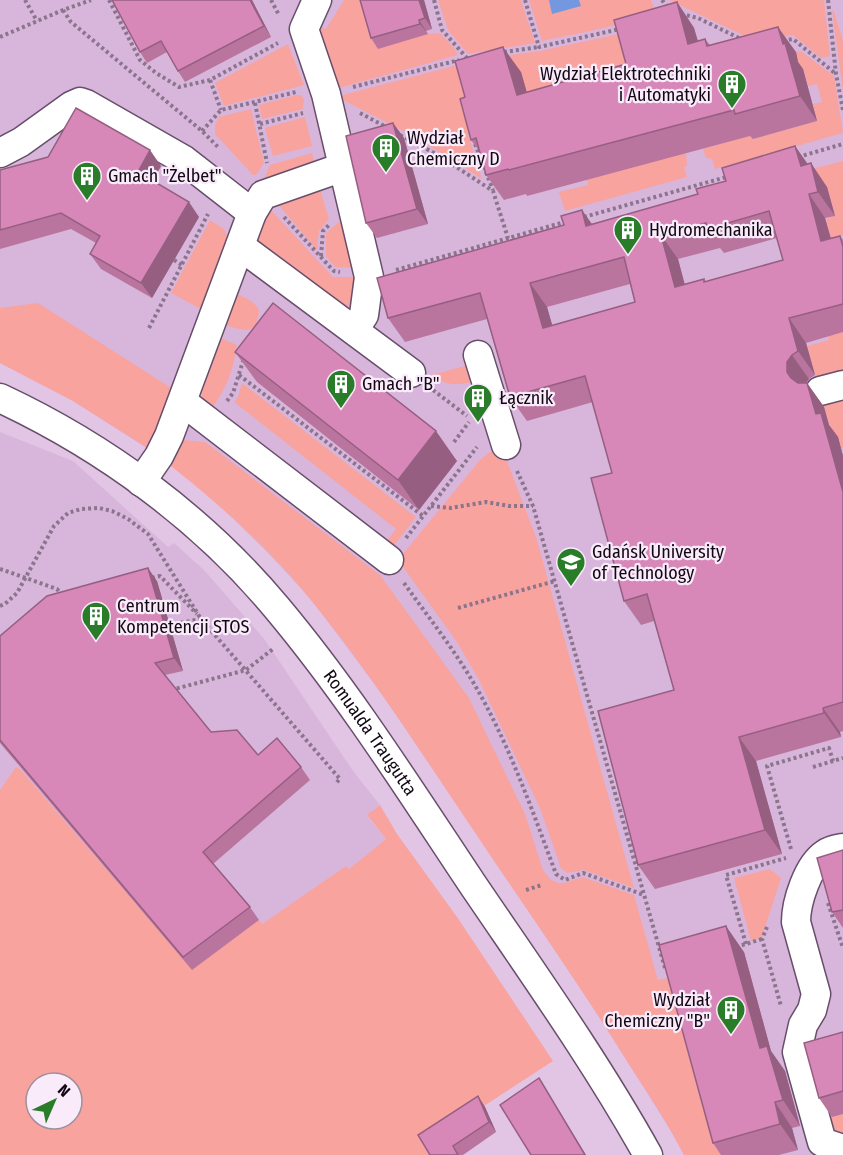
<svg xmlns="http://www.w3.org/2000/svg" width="843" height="1155" viewBox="0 0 843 1155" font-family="'Fira Sans Condensed',sans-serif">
	<rect width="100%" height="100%" fill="#e2c4e5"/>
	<!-- built -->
	<g fill="#d8b6dc">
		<polygon points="0,0 843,0 843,1155 684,1155 672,1133 601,1019 384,697 310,598 264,549 210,496 159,456 73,401 0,363"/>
		<polygon points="0,432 73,461 168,547 174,543 205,571 265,640 353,771 380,805 367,816 386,839 349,870 346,866 36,1083 0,1128"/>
	</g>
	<!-- green -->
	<g fill="#f8a39e" fill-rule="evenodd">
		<polygon points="344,0 380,0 428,34 440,33 454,48 458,55 335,89 318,32 321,27 326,29"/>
		<polygon points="438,0 521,0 535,43 468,54 448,30"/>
		<path d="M529,0H651L654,8C645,23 563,36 542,41Z"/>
		<polygon points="669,0 824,0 830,56 821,58 793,35 761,41 751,39"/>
		<polygon points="832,11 834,11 843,41 843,91"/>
		<polygon points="628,32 651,116 535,121 468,61 540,51"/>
		<polygon points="288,44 304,85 224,106 215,83"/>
		<polygon points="795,51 802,52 834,76 843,133 715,169 712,159 706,158 703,149 752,135 753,139 817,121 813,104 822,102 817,84 808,86 803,69 800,69"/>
		<polygon points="461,64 464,76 468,134 482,179 415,137 341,99 339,96"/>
		<polygon points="296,95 301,95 304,99 303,109 262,119 259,105"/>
		<polygon points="251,109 264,163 256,175 253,175 215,134 215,125 219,117"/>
		<polygon points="305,117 312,146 273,156 265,128"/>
		<polygon points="312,153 316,169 261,185 270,165"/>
		<polygon points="686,153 687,166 684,167 687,177 565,211 559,192 588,185 587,179"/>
		<polygon points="843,161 843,235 831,239 826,219 835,215 827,187 812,169"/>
		<polygon points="319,186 329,219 319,231 317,250 275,201"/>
		<polygon points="268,207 333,277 358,277 352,306 342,307 254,241"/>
		<polygon points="210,220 224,229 228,238 206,308 199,308 171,293"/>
		<polygon points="339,222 350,223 357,268 335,267 326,256 326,233"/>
		<path d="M237,294C246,298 254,301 259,310C257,336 244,331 225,325Z"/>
		<polygon points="38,303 176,391 152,451 73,401 0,363 0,308"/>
		<polygon points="843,332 843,375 817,382 807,346 829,340 828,336"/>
		<path d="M221,338L237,345C233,372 226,389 210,411L202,399V392Z"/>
		<path d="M475,363L480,380C461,385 449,388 432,375Z"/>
		<polygon points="242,383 416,517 389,552 382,547 396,529 234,402 238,397"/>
		<polygon points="843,393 843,448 841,448 833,438 822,399"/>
		<path d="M183,440L205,442L212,447L380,575L469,698L525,814L543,870L550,879L558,883H564L583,877L634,895L658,980L678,976L727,1155H684C668,1124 649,1095 630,1066C586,995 539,927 492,858C433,771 377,681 310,599C269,548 218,503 166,462L178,442Z"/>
		<polygon points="496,447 502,448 536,537 634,888 583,870 567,873 561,868 540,808 478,678 457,642 398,560 480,460"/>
		<path d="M16,767L20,769L192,969L259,920L262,924L346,866L349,869L386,839L367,815L380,805L397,834L457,917L553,1061L424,1145L431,1155H0V790ZM36,1083H72V1119H36Z"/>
		<polygon points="770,869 781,878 762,937 751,941 734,878"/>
		<polygon points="843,1114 843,1140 838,1140 824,1119"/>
	</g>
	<!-- water -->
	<polygon fill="#7498df" points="549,0 579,0 581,6 552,14"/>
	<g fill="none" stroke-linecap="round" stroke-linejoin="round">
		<!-- minor casing -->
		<g stroke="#674e6a" stroke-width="31">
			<g id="minor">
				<polyline points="317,0 304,29 326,94 369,277 364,315 354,330"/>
				<polyline points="0,153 21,142 71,106 80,102 86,104 184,160 252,213"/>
				<polyline points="240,246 411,373"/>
				<polyline points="478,355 506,445"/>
				<polyline points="820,391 843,385"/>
				<path id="s1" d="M0,398C105,447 203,519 277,608C349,694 409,789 471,882C532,972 595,1060 648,1155"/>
				<polyline points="183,402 389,560"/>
				<polyline points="141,482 159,456 169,436 252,213 263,195 343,167"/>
				<path d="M843,848C837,849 830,850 825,854C808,865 796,902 796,922L816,994L812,1010L803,1025L797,1052L822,1142L843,1149"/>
			</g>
		</g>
		<!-- path -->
		<g stroke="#8b758d" stroke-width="4" stroke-dasharray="3 3" stroke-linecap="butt">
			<polyline points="25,0 37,21"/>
			<polyline points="109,0 140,60 156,73 179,87 210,80 278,43"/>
			<polyline points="271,0 279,15"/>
			<polyline points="434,0 442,30 467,58"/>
			<polyline points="525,0 539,47 620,29"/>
			<polyline points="662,0 669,9"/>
			<polyline points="828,0 836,74 843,110"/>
			<polyline points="63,10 71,22 202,131 219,148"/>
			<polyline points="681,14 698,18 741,39"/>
			<polyline points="0,37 63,10 91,0"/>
			<polyline points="783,41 793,39 836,74"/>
			<polyline points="504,52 539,47"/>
			<polyline points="210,80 221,110"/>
			<polyline points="353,87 459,60"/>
			<polyline points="255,103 267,163"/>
			<polyline points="360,113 388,128"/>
			<polyline points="260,124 303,113"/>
			<polyline points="202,131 221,110 296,92"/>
			<polyline points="400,135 438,155 493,191 508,238"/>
			<polyline points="475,144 493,190"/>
			<polyline points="798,157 843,144"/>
			<polyline points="284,217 331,268 334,271 340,272"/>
			<polyline points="584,217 730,176"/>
			<polyline points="321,256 323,231 329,225"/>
			<polyline points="174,260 182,265"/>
			<polyline points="396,270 568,221"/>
			<polyline points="149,328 208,214"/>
			<polyline points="239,375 423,516"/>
			<polyline points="433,390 467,416"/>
			<polyline points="227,401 233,393 244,358"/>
			<polyline points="454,442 469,422"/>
			<polyline points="517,471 533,506 665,968"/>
			<polyline points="431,506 451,508 486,502 509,506 533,506"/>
			<polyline points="406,538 477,447"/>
			<polyline points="0,569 57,589 62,595"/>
			<polyline points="152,578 160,576 197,614"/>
			<path d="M404,583C426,614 450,644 470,677C507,738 531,807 556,874L565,880L583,873L644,895"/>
			<polyline points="0,606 5,604 17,593 54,526 68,513 81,509 99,508 112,511 128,519 148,534 201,619"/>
			<polyline points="458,608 555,581"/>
			<polyline points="169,625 201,619 340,779 335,784"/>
			<polyline points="171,690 246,670 273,649"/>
			<polyline points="813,767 843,758"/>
			<polyline points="791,849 767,766 829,748 833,761"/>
			<polyline points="526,890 542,885"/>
			<polyline points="828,903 843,948"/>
			<polyline points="767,927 762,939 781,1006"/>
			<polyline points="746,944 726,875 786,858"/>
			<polyline points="736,947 762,939"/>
		</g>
		<!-- minor -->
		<use href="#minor" stroke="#fff" stroke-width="28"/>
	</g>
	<!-- wall -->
	<g fill="#b9759e" fill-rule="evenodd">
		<polygon points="112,0 252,0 271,37 185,82 178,71 167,52 147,63 140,52"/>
		<polygon points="360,0 424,0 432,29 426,31 428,34 378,49 371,38"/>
		<polygon points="677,2 694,28 698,41 705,39 710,45 796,52 798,62 803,69 817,121 753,139 750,136 527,196 526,194 504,200 486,175 480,152 471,140 521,72 527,93 626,64"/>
		<polygon points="393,123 404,138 428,224 377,238 366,223"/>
		<path d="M795,146L807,164L827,187L835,216L825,218L831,238L840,236L843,240V332L806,343L815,375L809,379L806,383H807L824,407L829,425L838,437L843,456V731L840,732L841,737L756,761L782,854L655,889L638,865L674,690L654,621L641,625L624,601L612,473L593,402L527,421L510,397L487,319L405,342L388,318L564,225L592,224L698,194ZM777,238L783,260L706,282L704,279L684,284L678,259L720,248L724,253ZM630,284L635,302L552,325L547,307Z"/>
		<polygon points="161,166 152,181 199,217 152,298 101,269 90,254 96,243 71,229 0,249 0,170"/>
		<polygon points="235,352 457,461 419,510 257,382"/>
		<polygon points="157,581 183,671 165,675 211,732 258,755 301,767 310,780 213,864 250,907 259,920 192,970 0,743 0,636"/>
		<polygon points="843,850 843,928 832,912"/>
		<polygon points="744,952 771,1051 785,1071 800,1126 792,1128 798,1150 779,1155 721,1155 713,1143"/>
		<polygon points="843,1032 843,1114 832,1117 819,1098"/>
		<polygon points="478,1096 485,1107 496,1132 463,1155 430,1155"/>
	</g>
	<!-- shaded-wall -->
	<g fill="#965f81">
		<polygon points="250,0 252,0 271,37 264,26"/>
		<polygon points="419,0 424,0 432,29 425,18"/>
		<polygon points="677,2 694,28 706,70 688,44"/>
		<polygon points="419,20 426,31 428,34 420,24"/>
		<polygon points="778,27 796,52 798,62 803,69 817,121 800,96"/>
		<polygon points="503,47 521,72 535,121 517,95"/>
		<polygon points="393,123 404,138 428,224 417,209"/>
		<polygon points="795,146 812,170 801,166"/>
		<polygon points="150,150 161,166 149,187 138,172"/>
		<polygon points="811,163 827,187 835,216 818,192"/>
		<polygon points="809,194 825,218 838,265 821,241"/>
		<polygon points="189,202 199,217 152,298 141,283"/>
		<polygon points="582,210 599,234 586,226"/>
		<polygon points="661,235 678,259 692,311 675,287"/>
		<polygon points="530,283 547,307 560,352 543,328"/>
		<polygon points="789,318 806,343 815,375 798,351"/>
		<polygon points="792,355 809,379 804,386 791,378 787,372 787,362"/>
		<polygon points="807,383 824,407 829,425 838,437 843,456 843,492 816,414"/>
		<polygon points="436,431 457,461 419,510 398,480"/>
		<polygon points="148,568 157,581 183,671 174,658"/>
		<polygon points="823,708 840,732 841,737 824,713"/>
		<polygon points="739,737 756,761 782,854 765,830"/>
		<polygon points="726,926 744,952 771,1051 785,1071 800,1126 783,1100 760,1048"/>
		<polygon points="539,1078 546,1089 586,1155 585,1155"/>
		<polygon points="478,1096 485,1107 496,1132 489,1122"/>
		<polygon points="775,1102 792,1128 798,1150 780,1124"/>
	</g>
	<!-- building -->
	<g fill="#d788b8" stroke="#965f81" stroke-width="1.5" fill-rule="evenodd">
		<polygon points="112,0 250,0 264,26 178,71 161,41 140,52"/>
		<polygon points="360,0 419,0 425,18 419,20 420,24 371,38"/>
		<polygon points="677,2 688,44 705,39 707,46 778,27 783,44 785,43 800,96 735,114 734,110 509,170 508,169 486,175 476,138 471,140 460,99 465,97 455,61 503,47 517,95 626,64 614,20"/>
		<polygon points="76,108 150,150 138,172 189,202 141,283 90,254 100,236 61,213 0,230 0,170 48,157"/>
		<polygon points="393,123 417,209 366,223 346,136"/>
		<path d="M795,146L801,166L811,163L818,192L809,194L821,241L840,236L843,247V304L789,318L798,351L792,355L787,362V372L791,378L798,383H807L816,414L821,413L843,492V702L823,708L824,713L739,737L765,830L638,865L598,711L674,690L647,594L624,601L591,478L612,473L585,376L510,397L480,293L388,318L377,278L564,225L561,216L582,210L586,226L698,194L696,189L726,181L722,168ZM769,211L783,260L704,282V279L675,287L661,235L706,223L707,229ZM624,257L635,302L543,328L530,283Z"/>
		<polygon points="273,303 436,431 398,480 235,352"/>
		<polygon points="148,568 174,658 155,663 211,732 237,730 258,755 277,738 301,767 203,852 250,907 183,957 0,740 0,636 47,596"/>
		<polygon points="843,850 843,910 832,912 817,858"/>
		<polygon points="726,926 760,1048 767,1046 783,1100 775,1102 780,1124 713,1143 659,945"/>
		<polygon points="843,1032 843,1091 819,1098 804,1043"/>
		<polygon points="539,1078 585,1155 531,1155 500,1105"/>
		<polygon points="478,1096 489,1122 453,1146 458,1155 430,1155 418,1135"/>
	</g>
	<!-- icons -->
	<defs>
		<g id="building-pin" transform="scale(1.5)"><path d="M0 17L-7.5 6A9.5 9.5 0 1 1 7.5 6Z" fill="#297c28" stroke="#faebfb"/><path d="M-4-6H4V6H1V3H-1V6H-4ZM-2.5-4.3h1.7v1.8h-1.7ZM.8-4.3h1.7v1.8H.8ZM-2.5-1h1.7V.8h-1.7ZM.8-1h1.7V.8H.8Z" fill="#fff"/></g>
		<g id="university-pin" transform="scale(1.5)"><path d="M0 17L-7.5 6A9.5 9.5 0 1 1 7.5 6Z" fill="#297c28" stroke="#faebfb"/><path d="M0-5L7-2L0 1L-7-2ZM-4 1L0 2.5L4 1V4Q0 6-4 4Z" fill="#fff"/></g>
	</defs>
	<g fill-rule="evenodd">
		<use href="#building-pin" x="732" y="84"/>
		<use href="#building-pin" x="386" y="148"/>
		<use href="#building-pin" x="87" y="176"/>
		<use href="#building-pin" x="628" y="230"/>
		<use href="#building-pin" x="341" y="384"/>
		<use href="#building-pin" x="478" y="398"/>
		<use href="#university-pin" x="571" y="562"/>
		<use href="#building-pin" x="96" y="616"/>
		<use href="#building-pin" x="731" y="1010"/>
	</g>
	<g text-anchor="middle" stroke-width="4.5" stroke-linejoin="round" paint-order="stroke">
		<!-- poi labels -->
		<g font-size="18" fill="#120813" stroke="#faebfb" text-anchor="start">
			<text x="711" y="80" text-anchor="end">Wydział Elektrotechniki<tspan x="711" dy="21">i Automatyki</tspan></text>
			<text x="407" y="144">Wydział<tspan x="407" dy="21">Chemiczny D</tspan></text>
			<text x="108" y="182">Gmach "Żelbet"</text>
			<text x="649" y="236">Hydromechanika</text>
			<text x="362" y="390">Gmach "B"</text>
			<text x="499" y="404">Łącznik</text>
			<text x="592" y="558">Gdańsk University<tspan x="592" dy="21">of Technology</tspan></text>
			<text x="117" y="612">Centrum<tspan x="117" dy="21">Kompetencji STOS</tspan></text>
			<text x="710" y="1006" text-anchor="end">Wydział<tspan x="710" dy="21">Chemiczny "B"</tspan></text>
		</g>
		<!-- street labels -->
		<g font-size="18" fill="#120813" stroke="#faebfb">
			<text dy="6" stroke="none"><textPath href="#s1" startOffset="506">Romualda Traugutta</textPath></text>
		</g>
	</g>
	<!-- north arrow -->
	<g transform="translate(54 1101) rotate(44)"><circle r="28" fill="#faebfb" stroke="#9d909e" stroke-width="1.5"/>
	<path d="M0-4.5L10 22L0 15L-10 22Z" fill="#297c28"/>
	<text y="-9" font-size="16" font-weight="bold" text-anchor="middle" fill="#120813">N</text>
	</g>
</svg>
